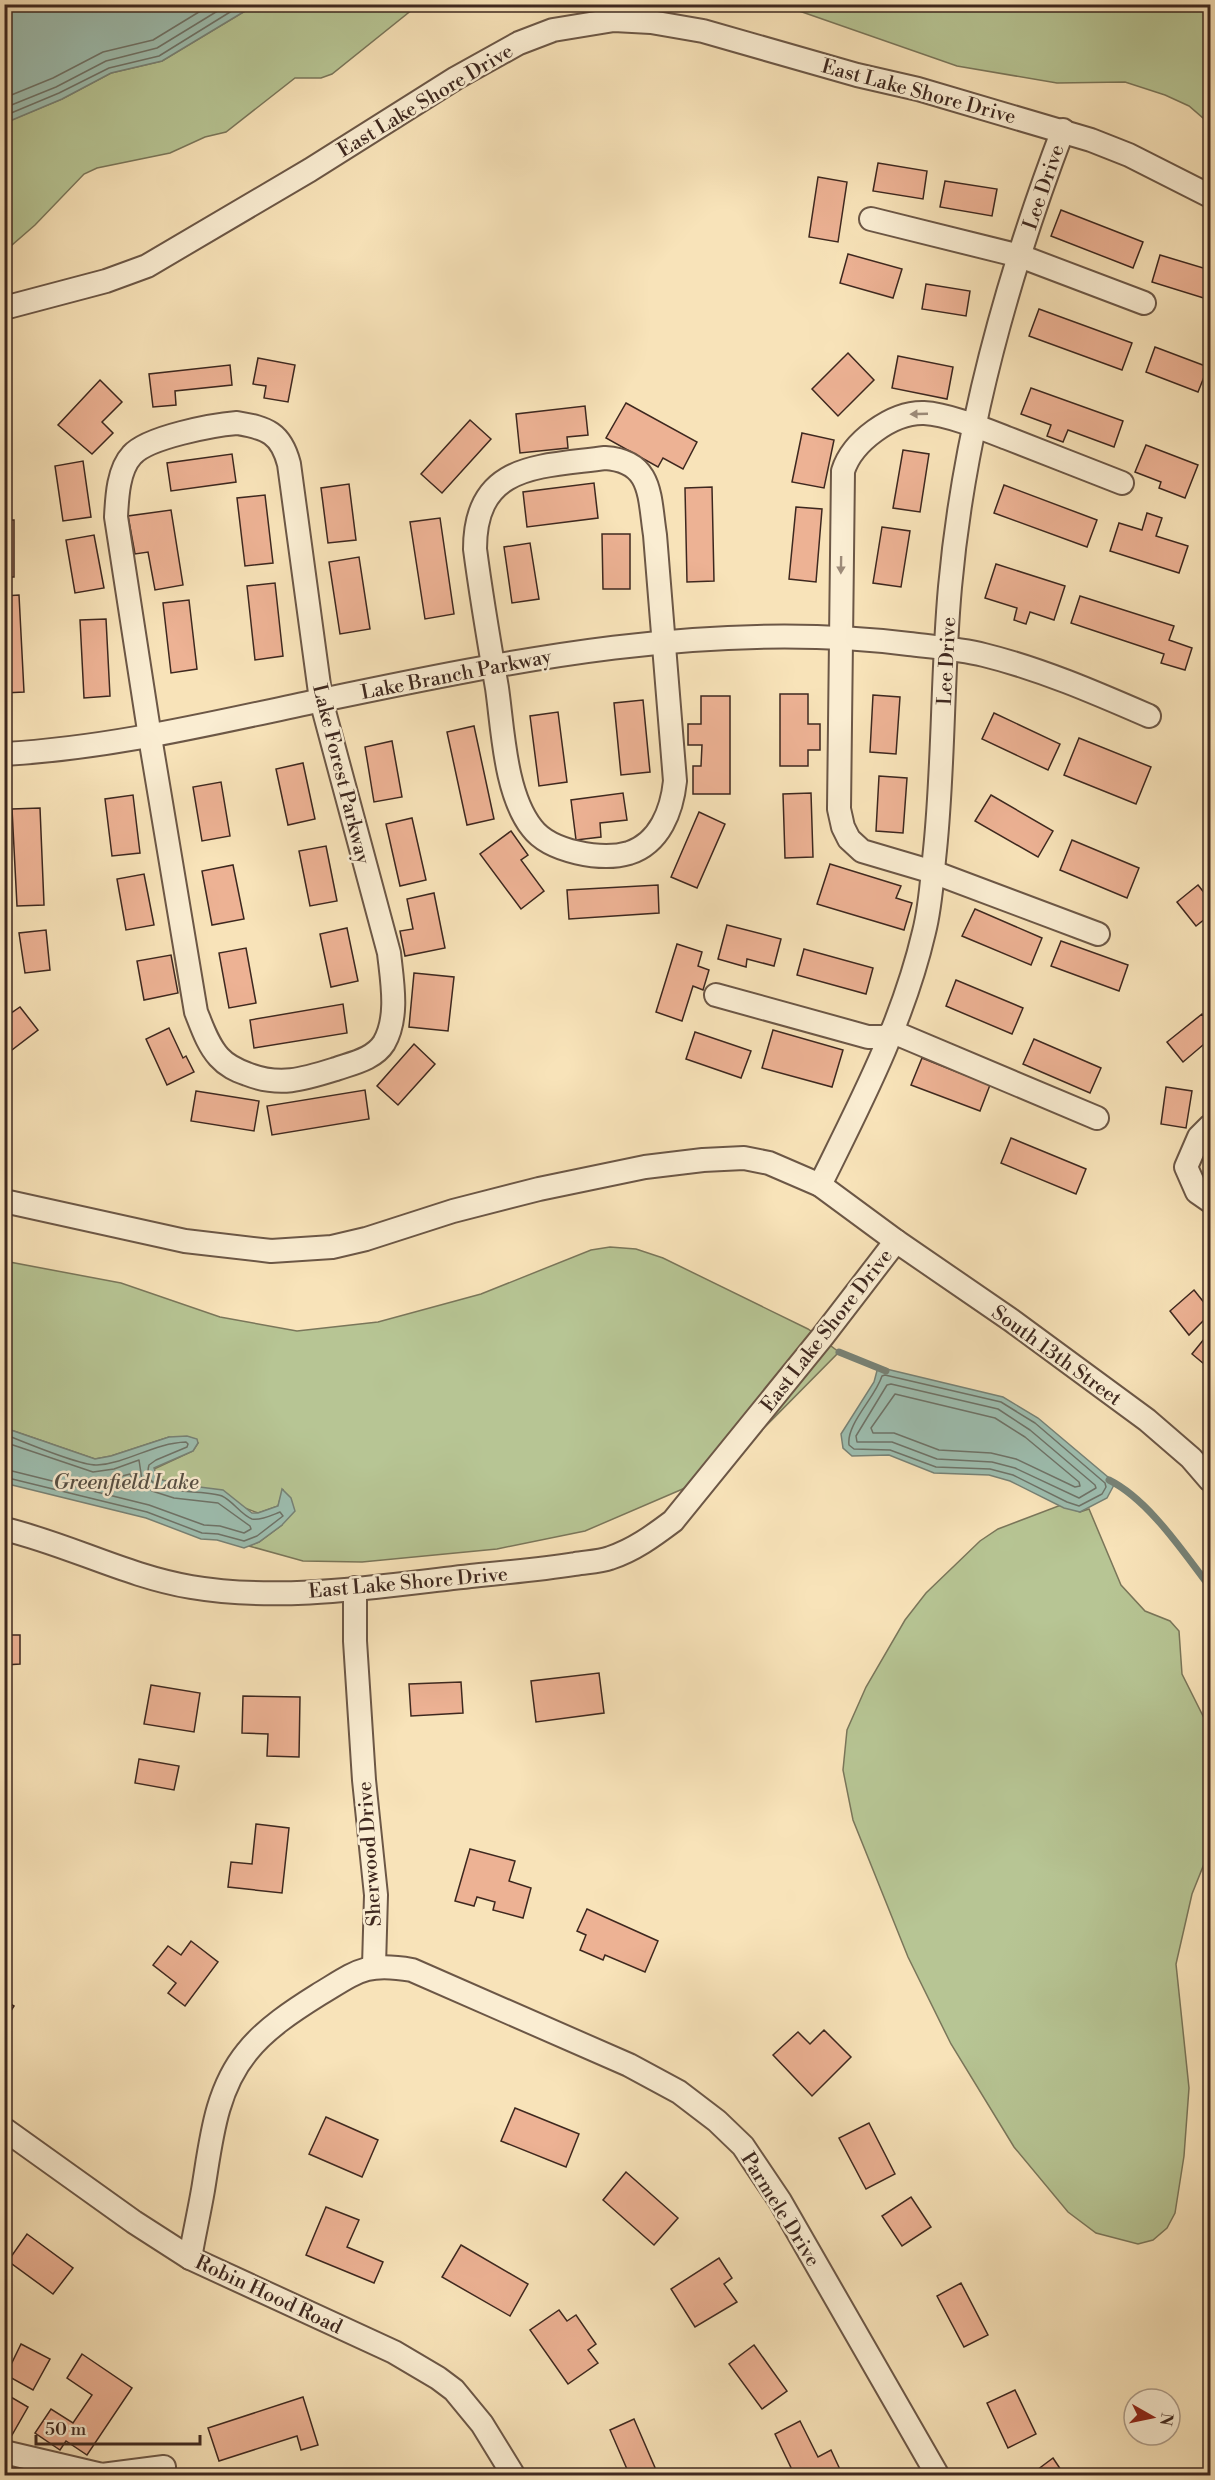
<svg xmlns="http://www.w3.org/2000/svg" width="1215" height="2480" viewBox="0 0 1215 2480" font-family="'Libre Bodoni',serif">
	<rect width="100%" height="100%" fill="#f8e3b9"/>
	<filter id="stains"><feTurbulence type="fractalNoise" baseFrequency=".00333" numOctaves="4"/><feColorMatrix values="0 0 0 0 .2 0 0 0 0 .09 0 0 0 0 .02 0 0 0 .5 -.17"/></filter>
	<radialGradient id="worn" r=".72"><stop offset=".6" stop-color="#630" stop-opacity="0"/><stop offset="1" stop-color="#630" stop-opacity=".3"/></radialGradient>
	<!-- green -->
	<g fill="#b7c594" stroke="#7a765a" stroke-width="1.5">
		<polygon points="255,5 418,5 332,74 321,78 295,78 226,132 205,137 170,153 97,168 84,174 35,225 5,251 4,123 62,99 111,73 162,61"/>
		<polygon points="782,5 1196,5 1210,19 1210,124 1189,106 1165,95 1125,82 1057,83 957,66"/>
		<polygon points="610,1247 636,1249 663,1258 808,1329 839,1352 754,1438 721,1465 685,1488 585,1531 497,1549 362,1562 303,1561 249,1546 259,1542 282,1525 283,1489 278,1506 258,1513 188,1486 158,1479 154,1469 193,1451 198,1443 169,1437 111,1456 95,1459 5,1428 4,1261 121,1283 220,1317 297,1331 378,1322 481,1294 591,1250"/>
		<polygon points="1061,1505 1080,1512 1089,1509 1121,1585 1145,1611 1170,1621 1179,1631 1182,1674 1210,1730 1210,1849 1192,1894 1176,1964 1189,2088 1184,2156 1175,2213 1167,2228 1153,2240 1138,2244 1096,2233 1068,2212 1014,2147 951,2044 908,1957 853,1820 843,1770 847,1730 866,1687 905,1620 926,1593 980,1541 998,1529"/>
	</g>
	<!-- water -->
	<g fill="#9dbeb0" stroke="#778276" stroke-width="1.5">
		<polygon points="5,4 255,4 255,5 162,61 111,73 62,99 5,123"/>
		<polygon points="878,1367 1003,1397 1038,1418 1115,1483 1107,1498 1080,1512 1064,1508 1010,1481 989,1475 934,1473 889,1455 852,1456 843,1448 841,1434 874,1382"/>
		<polygon points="5,1428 95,1459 111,1456 169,1437 187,1436 197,1439 198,1443 193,1451 154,1468 158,1479 176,1484 223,1490 252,1513 258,1513 278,1506 282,1489 291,1498 295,1511 282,1525 259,1542 244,1548 217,1540 201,1539 146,1518 12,1485 5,1482"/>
	</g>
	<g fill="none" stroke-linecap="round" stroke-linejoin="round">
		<!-- shore -->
		<g stroke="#6e7368" stroke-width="1.5">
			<polyline points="4,98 53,78 103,52 153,40 212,4"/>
			<polyline points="4,108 56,87 106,61 157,48 229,4"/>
			<polyline points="4,116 59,93 109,68 159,56 243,4"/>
			<path d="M885,1375L1001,1402L1035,1423L1105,1483L1106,1487L1102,1494L1079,1506L1067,1502L1013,1475L990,1469L936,1467L890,1450L854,1449L849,1445C846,1424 875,1398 882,1376Z"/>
			<polygon points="891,1384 998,1409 1030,1430 1095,1485 1096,1488 1079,1498 1015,1468 992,1462 937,1459 892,1442 857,1442 856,1436 887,1385"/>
			<polygon points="895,1394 995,1418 1025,1437 1079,1482 1080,1486 1075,1487 1016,1459 991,1453 939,1450 894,1433 873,1433 871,1428"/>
			<path d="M4,1434C21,1441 82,1466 97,1465C128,1463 154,1443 186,1442L188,1444L187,1447L156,1460L149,1465C139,1499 205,1488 222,1496C233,1501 241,1515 252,1519C260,1521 272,1515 280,1512L283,1516L257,1536L244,1541L218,1534L202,1533L147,1512L4,1477"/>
			<polyline points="4,1442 93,1472 114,1469 139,1460 142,1480 152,1491 174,1498 218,1503 250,1526 251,1529 244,1533 220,1526 204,1525 149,1505 4,1469"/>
			<polygon points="130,1474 136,1488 134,1491 106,1483 107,1480"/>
		</g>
		<!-- stream -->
		<g stroke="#778276" stroke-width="7">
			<polyline points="839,1352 886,1371"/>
			<path d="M1109,1480C1149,1500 1183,1552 1210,1587"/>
		</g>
	</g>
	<!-- building -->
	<g fill="#edb294" stroke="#3e281f" stroke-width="1.5">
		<polygon points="878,163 927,171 923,199 873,191"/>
		<polygon points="818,177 847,182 838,242 809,237"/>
		<polygon points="945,181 997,189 992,216 940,207"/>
		<polygon points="1061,210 1143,242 1133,268 1051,236"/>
		<polygon points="848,254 902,269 893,298 840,283"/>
		<polygon points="1160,255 1210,270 1210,300 1152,282"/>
		<polygon points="926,284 970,291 966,316 922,309"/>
		<polygon points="1039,309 1132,343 1122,370 1029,336"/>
		<polygon points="1155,347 1208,367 1198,392 1146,372"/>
		<polygon points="848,353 874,380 838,416 812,389"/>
		<polygon points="898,356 953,367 947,399 892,388"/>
		<polygon points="258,358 295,365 288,402 264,398 266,386 253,384"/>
		<polygon points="230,365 232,385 175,391 176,405 153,407 149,374"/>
		<polygon points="100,380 122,402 102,422 113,433 92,454 58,425"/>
		<polygon points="1031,388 1123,421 1114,447 1068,430 1063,442 1047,436 1051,425 1021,414"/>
		<polygon points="626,403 697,442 683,469 663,458 658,467 606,438"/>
		<polygon points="585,406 588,435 567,437 568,448 520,453 516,414"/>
		<polygon points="470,420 491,439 442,493 421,474"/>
		<polygon points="802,433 834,440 824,488 792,482"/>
		<polygon points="1146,445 1198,465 1185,498 1159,488 1161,482 1135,472"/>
		<polygon points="903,450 929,454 920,512 893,508"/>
		<polygon points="232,454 236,482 171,491 167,463"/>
		<polygon points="83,461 91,517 63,521 55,466"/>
		<polygon points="594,483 598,518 527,527 523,492"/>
		<polygon points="349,484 356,540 328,543 321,488"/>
		<polygon points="1004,485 1097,520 1087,547 994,513"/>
		<polygon points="712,487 714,581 687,582 685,488"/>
		<polygon points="265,495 273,563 245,566 237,498"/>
		<polygon points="796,507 822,509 816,582 789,579"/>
		<polygon points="171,510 183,585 155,590 148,552 135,554 128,516"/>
		<polygon points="1147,513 1162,518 1156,536 1188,546 1179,573 1110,551 1119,523 1142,530"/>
		<polygon points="440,518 454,614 425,619 410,522"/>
		<rect x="4" y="520" width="10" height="57"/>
		<polygon points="882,527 910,531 901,587 873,583"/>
		<polygon points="602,534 630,534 630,589 603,589"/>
		<polygon points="94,535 104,588 75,593 66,540"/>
		<polygon points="530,543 539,599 512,603 504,547"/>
		<polygon points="359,557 370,629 340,634 329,562"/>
		<polygon points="996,564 1065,586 1054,620 1030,612 1026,624 1014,620 1017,608 985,598"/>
		<polygon points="275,583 283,656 255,660 247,586"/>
		<polygon points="19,595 24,692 4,693 4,596"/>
		<polygon points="1080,596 1174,626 1169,640 1192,648 1185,670 1161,663 1164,654 1071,623"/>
		<polygon points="189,600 197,669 171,673 163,603"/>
		<polygon points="106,619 110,696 84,698 80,620"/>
		<polygon points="780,694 808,694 808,724 820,724 820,750 808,750 808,766 780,766"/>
		<polygon points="873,695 900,697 896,754 870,752"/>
		<polygon points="701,696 730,696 730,794 693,794 693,766 701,766 702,745 688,745 688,724 701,724"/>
		<polygon points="643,700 650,772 621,775 614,703"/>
		<polygon points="558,712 567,782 539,786 530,716"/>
		<polygon points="994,713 1060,744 1048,770 982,739"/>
		<polygon points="474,726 494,819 467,825 447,732"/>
		<polygon points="1079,738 1151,767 1136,804 1064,775"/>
		<polygon points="392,741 402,797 374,802 365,747"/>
		<polygon points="303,763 315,819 288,825 276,769"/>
		<polygon points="879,776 907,778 903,833 876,831"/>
		<polygon points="221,782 230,836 202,841 193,787"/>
		<polygon points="623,793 627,820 600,823 601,837 576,840 571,800"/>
		<polygon points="811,793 813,857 785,858 783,794"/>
		<polygon points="133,795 140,853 112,856 105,799"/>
		<polygon points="991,795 1053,831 1038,857 975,821"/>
		<polygon points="40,808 44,905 17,906 12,809"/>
		<polygon points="699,812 725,824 697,888 671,877"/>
		<polygon points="412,818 426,880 400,886 386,824"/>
		<polygon points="511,831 528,855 521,860 544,891 521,909 480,854"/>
		<polygon points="1072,840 1139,868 1127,898 1060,870"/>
		<polygon points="326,846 337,901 310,906 299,851"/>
		<polygon points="830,864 901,886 896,898 912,903 904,930 817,904"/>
		<polygon points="233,865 244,919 212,925 202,871"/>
		<polygon points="144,874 154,925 126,930 117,879"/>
		<polygon points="658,885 659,913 569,919 567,890"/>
		<polygon points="1198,885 1210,900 1210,915 1196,926 1177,902"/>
		<polygon points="434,893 445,948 405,956 400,931 413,929 407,899"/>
		<polygon points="975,909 1042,938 1031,965 962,936"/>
		<polygon points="727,925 781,939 774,966 747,959 746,967 718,959"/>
		<polygon points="347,928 358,981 331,987 320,934"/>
		<polygon points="46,930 50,970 25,973 19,933"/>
		<polygon points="1061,941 1128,965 1119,991 1051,966"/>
		<polygon points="677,944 702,952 698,966 709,970 703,990 693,986 682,1021 656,1012"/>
		<polygon points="246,948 256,1003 229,1008 219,953"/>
		<polygon points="804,949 873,968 866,994 797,975"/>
		<polygon points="171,955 178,993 144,1000 137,961"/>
		<polygon points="414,973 454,977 448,1031 409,1027"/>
		<polygon points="956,980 1023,1008 1012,1034 946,1006"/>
		<polygon points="343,1004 347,1033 254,1048 250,1020"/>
		<polygon points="20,1007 38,1030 4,1056 4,1018"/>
		<polygon points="1202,1014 1210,1024 1210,1039 1183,1062 1167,1042"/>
		<polygon points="169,1028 183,1058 186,1056 194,1072 167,1085 146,1039"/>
		<polygon points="773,1030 843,1050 832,1087 762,1068"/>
		<polygon points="695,1032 751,1051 741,1078 686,1059"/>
		<polygon points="1034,1039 1101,1068 1090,1093 1023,1064"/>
		<polygon points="414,1044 435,1064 398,1105 377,1086"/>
		<polygon points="922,1058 990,1085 980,1111 911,1085"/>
		<polygon points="1166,1087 1192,1091 1186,1128 1161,1124"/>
		<polygon points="365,1090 369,1119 272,1135 267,1106"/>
		<polygon points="196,1091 259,1101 254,1131 191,1121"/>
		<polygon points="1011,1138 1086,1169 1076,1194 1001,1163"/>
		<polygon points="1208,1150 1210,1150 1210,1174 1205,1173"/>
		<polygon points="1194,1290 1210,1310 1210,1314 1189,1335 1170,1311"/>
		<polygon points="1208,1334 1210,1336 1210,1369 1192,1354"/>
		<polygon points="4,1635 20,1635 20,1664 5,1665 4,1677"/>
		<polygon points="599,1673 604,1713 536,1722 531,1681"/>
		<polygon points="461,1682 463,1713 411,1716 409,1684"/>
		<polygon points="151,1685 200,1693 194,1732 144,1724"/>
		<polygon points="243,1696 300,1697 299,1757 267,1756 268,1734 242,1733"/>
		<polygon points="139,1759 179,1766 174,1790 135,1783"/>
		<polygon points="256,1824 289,1828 282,1893 228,1887 231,1862 252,1864"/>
		<polygon points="470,1849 515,1861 509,1881 531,1888 523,1918 493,1910 495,1902 477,1897 474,1906 455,1901"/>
		<polygon points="587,1909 658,1941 645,1972 605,1955 603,1960 580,1950 586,1935 577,1931"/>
		<polygon points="191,1941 218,1962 185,2006 168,1993 176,1983 153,1965 168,1946 181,1955"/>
		<polygon points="4,2000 14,2006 4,2022"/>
		<polygon points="824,2030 851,2057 812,2096 773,2055 798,2032 810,2044"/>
		<polygon points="515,2108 579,2134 566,2167 501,2141"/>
		<polygon points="326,2117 378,2140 362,2177 309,2154"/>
		<polygon points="869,2123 895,2174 866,2189 839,2138"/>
		<polygon points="626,2172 678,2218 654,2245 603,2200"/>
		<polygon points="911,2197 931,2227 902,2246 882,2216"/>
		<polygon points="326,2207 359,2220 347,2247 383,2262 374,2283 306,2255"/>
		<polygon points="27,2234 73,2268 53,2294 8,2261"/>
		<polygon points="461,2245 528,2284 510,2316 442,2277"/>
		<polygon points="719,2258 732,2278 724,2284 737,2302 695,2327 671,2289"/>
		<polygon points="961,2283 988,2335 964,2347 937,2296"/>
		<polygon points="559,2310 567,2321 576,2315 596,2344 588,2350 598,2363 568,2384 530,2330"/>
		<polygon points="21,2344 50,2359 33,2390 6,2375"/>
		<polygon points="754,2345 787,2391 762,2409 729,2364"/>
		<polygon points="82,2354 132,2388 87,2455 66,2441 60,2450 35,2433 51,2409 73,2423 92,2395 67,2378"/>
		<polygon points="1015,2390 1036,2434 1008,2448 987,2403"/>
		<polygon points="4,2393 28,2407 12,2435 4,2431"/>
		<polygon points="303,2397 318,2445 301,2450 297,2436 219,2461 208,2428"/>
		<polygon points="634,2419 656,2470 644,2476 630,2476 610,2430"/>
		<polygon points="800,2421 818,2457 831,2450 843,2476 795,2476 775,2434"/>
		<polygon points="1053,2458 1065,2476 1029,2476"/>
	</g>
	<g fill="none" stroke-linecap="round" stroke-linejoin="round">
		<!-- minor casing -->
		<g stroke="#6c5746" stroke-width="26">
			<g id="minor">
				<polyline points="871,219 1020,256 1144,303"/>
				<polyline points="4,308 106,281 147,266 310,170 456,78 519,43 553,30 614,20 651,22 703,31 857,75 918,89 1091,140 1129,155 1210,196"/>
				<path d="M237,423C267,428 281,433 289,464L321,700L389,953C392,981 399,1017 384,1043C374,1059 353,1063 336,1069C304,1079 280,1087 247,1074C236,1070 227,1066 219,1057C208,1045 202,1027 196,1012L150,737L116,517C117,498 118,470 132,455C148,437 213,425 237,423Z"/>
				<path d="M605,458C653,461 649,497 655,535L675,781C672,810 660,843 629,853C602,861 550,852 532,828C505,794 503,730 497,688C489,642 481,595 475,549C475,463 539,467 605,458Z"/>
				<path d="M4,754C112,748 217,722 322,700C514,660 713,619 909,644C934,647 960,649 984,655C1041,669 1096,693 1149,716"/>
				<path d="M1098,934L933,872L862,851L849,839L843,827L839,809L843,471C852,442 892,412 924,413C947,414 984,429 1007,438C1045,453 1084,468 1122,483"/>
				<polyline points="716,995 868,1037 884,1037 893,1032 1097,1118"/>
				<polyline points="1210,1126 1199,1137 1186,1167 1197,1192 1210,1201"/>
				<path d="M820,1185C861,1102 903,1022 924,932C931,905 932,877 935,850C944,763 942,675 950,587C964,431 1007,277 1063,130"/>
				<polyline points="4,1201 185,1241 271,1251 332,1247 366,1239 453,1211 539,1189 645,1167 703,1160 744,1158 769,1163 820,1185 896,1241 1011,1320 1147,1420 1191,1458 1210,1480"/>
				<path d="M4,1529C68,1544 126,1576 191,1587C285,1603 386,1585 480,1575C512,1572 543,1569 575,1564C586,1562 599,1562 610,1558C634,1550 653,1536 673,1521L823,1336L896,1241"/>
				<polyline points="355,1588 355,1641 364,1780 376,1895 374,1966"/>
				<polyline points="4,2129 134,2222 190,2258 394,2352 438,2378 454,2390 482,2424 514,2476"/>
				<path d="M190,2258C194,2235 199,2213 203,2190C211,2142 215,2091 247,2052C265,2029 294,2010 318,1995C358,1971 365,1962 412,1970L629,2065L679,2092L717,2121L743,2146L780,2201L938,2476"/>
				<polyline points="4,2452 102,2475 164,2467 164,2476"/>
			</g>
		</g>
		<!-- minor -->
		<use href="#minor" stroke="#faedd2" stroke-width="22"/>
	</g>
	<!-- one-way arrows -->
	<defs><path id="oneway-solid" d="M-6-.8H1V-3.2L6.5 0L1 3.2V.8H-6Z" transform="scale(1.5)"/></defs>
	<g fill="#9c8a78">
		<use href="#oneway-solid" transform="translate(919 414) rotate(178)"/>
		<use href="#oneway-solid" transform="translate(841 565) rotate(91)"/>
	</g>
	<g text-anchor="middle" stroke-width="5" stroke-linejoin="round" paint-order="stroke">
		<!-- street labels -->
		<g font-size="20" fill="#3e281f" stroke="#faedd2">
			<text transform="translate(919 91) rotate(15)" y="7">East Lake Shore Drive</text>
			<text transform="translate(425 100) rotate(-31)" y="7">East Lake Shore Drive</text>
			<text transform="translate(1043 187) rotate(-71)" y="7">Lee Drive</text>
			<text transform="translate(946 661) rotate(-87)" y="7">Lee Drive</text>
			<text transform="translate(456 674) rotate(-11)" y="7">Lake Branch Parkway</text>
			<text transform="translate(342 774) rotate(76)" y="7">Lake Forest Parkway</text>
			<text transform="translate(826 1330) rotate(-52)" y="7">East Lake Shore Drive</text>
			<text transform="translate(1057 1355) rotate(36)" y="7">South 13th Street</text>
			<text transform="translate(408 1582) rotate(-5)" y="7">East Lake Shore Drive</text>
			<text transform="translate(369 1854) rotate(-94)" y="7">Sherwood Drive</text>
			<text transform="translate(781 2209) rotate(58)" y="7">Parmele Drive</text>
			<text transform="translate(269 2294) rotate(25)" y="7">Robin Hood Road</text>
		</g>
		<!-- water labels -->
		<g font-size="21" font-style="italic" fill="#564e43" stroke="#faedd2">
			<text x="126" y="1489">Greenfield Lake</text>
		</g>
	</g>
	<!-- margin -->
	<rect width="1215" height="2480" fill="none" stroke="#f8e3b9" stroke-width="24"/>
	<rect x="6" y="6" width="1203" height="2468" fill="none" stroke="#3e281f" stroke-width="3"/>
	<rect x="12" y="12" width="1191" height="2456" fill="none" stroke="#3e281f" stroke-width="1.5"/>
	<!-- north arrow -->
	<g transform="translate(1152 2417) rotate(99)"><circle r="28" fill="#faedd2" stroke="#af9e8a" stroke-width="1.5"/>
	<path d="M0-4.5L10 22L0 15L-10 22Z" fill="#8f2418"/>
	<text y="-9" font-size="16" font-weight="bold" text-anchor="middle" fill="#3e281f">N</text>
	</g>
	<!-- scale -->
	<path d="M36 2435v9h164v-9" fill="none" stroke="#3e281f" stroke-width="3"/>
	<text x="45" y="2435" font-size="18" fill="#3e281f" stroke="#faedd2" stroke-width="4.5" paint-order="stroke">50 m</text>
	<rect width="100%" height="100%" filter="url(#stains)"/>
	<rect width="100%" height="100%" fill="url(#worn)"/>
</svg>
